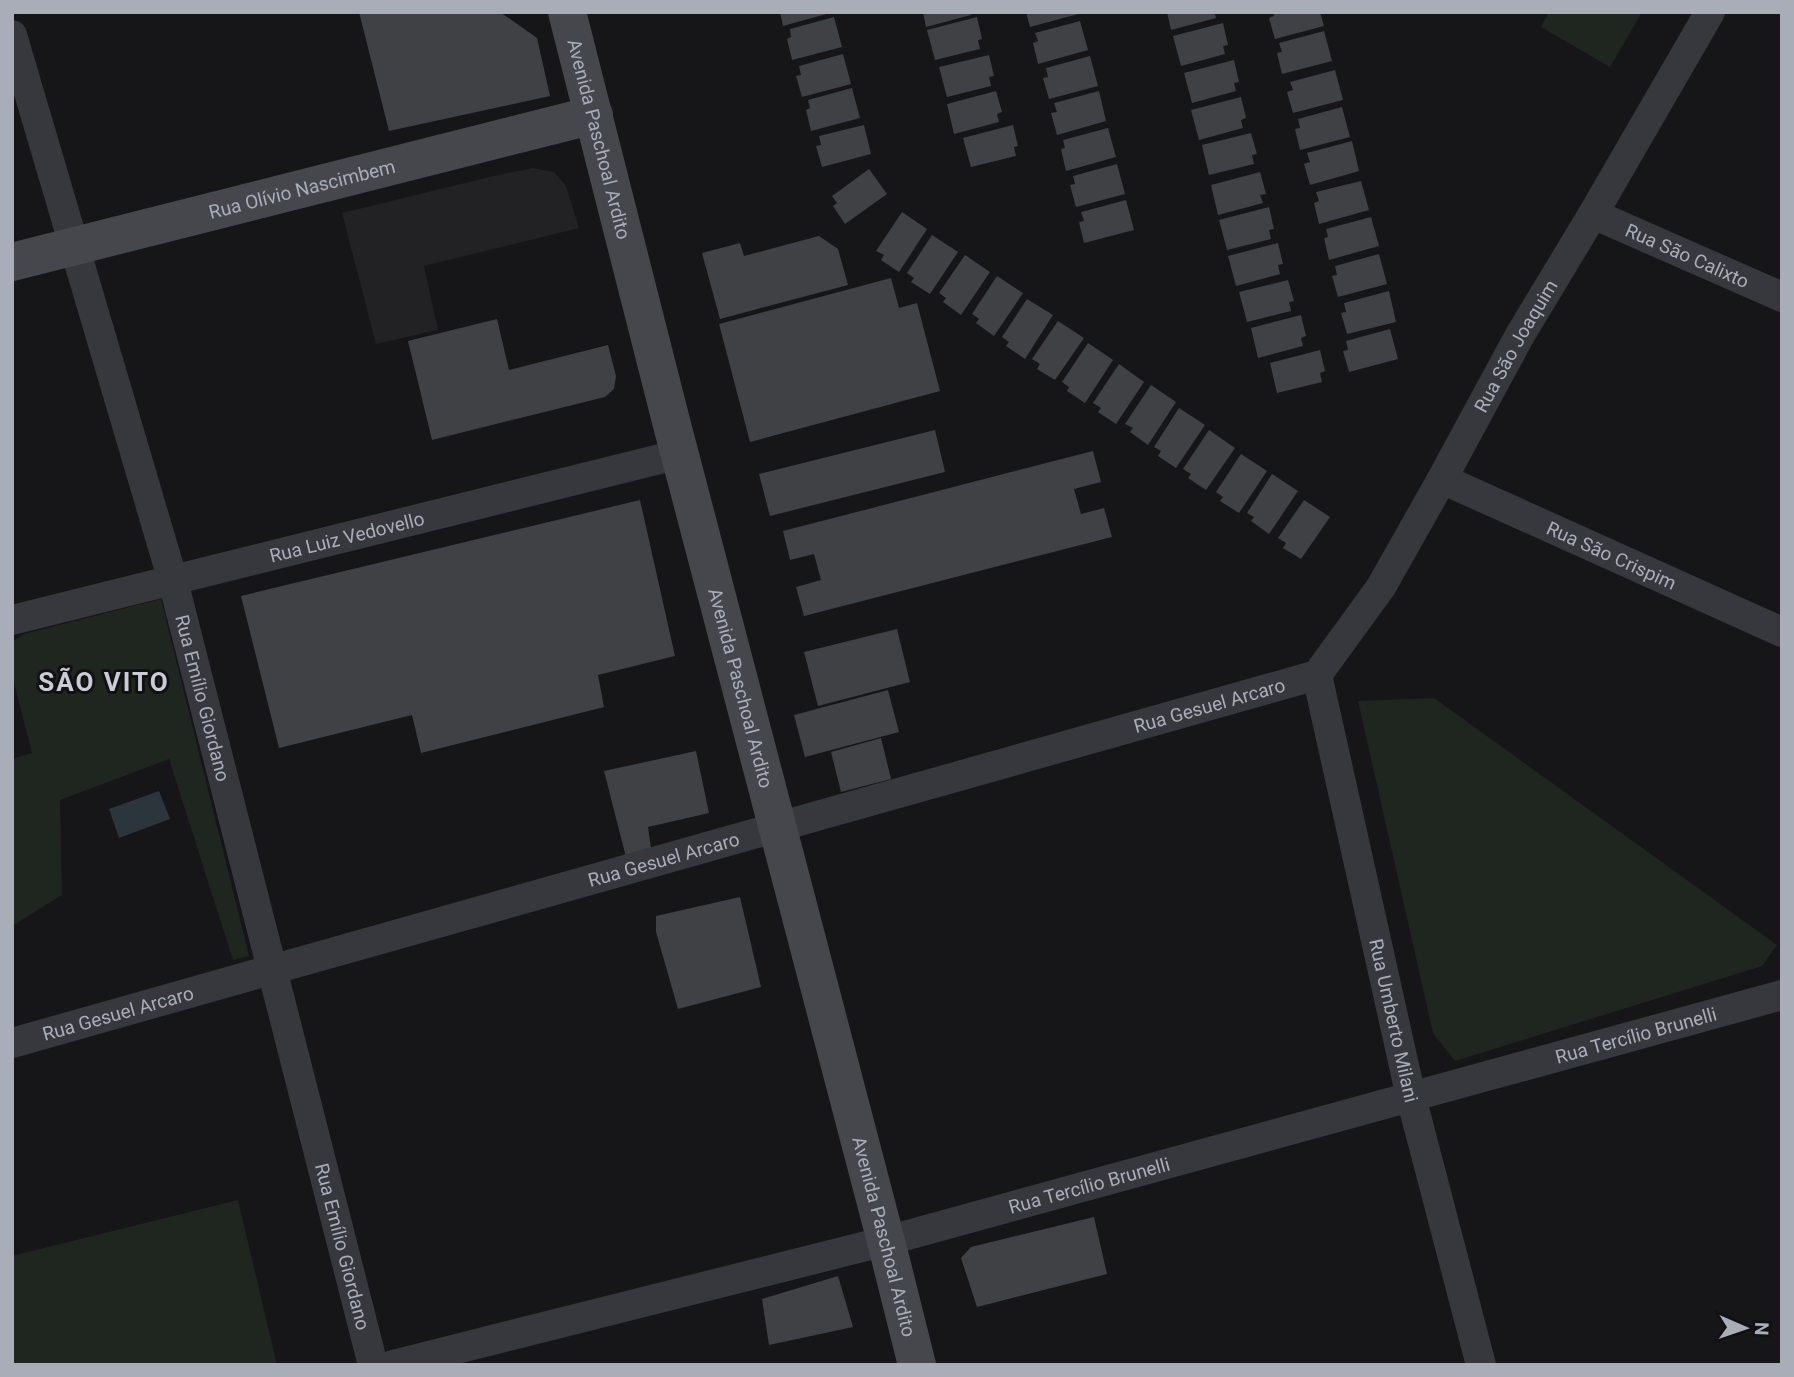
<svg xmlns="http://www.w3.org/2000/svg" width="1794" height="1377" viewBox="0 0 1794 1377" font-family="Roboto,sans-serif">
	<rect width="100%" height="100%" fill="#161618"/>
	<!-- built -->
	<polygon fill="#222225" points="533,168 554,172 566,186 579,228 424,266 438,330 376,344 342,213 498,175"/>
	<!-- green -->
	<g fill="#1e261f">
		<polygon points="1549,12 1642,12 1610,67 1541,27"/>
		<polygon points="161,599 249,956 233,960 169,759 60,800 62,895 12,926 12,759 32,753 12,675 12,642 24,634"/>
		<polygon points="1434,698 1777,945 1762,966 1455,1061 1433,1033 1358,701"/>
		<polygon points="238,1200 277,1365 12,1365 12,1256"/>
	</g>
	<!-- water -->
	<polygon fill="#2c353c" points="159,791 170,819 119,838 109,809"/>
	<!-- building -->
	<g fill="#404145">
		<polygon points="359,12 500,12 537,38 550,96 389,131"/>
		<polygon points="780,12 830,12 830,13 783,26"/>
		<polygon points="923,12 970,12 971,15 926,27"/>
		<polygon points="1026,12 1082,12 1082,13 1030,27"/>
		<polygon points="1167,12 1214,12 1216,18 1171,30"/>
		<polygon points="1273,12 1320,12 1324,26 1275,39 1269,18 1274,16"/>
		<polygon points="834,17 842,47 792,60 787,39 791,37 790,29"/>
		<polygon points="977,17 982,39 978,40 980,49 935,60 927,30"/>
		<polygon points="1080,21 1088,50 1038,64 1033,43 1038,41 1035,33"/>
		<polygon points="1223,23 1228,45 1223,46 1225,54 1181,66 1173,36"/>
		<polygon points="1324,31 1332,61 1282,74 1277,53 1282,52 1279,43"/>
		<polygon points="843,54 851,84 802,97 796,76 801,75 799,66"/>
		<polygon points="989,55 994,76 989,77 991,86 947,97 939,67"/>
		<polygon points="1090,56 1098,86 1049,99 1043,78 1048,77 1046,68"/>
		<polygon points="1234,60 1239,82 1234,83 1236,91 1192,103 1184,73"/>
		<polygon points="1335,70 1343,100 1293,113 1287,92 1293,90 1290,82"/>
		<polygon points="852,88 860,118 811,131 806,110 810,108 808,100"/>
		<polygon points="996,91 1002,112 997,114 999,122 954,134 947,104"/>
		<polygon points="1099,91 1106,121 1057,135 1051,113 1057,112 1054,103"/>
		<polygon points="1241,97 1246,118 1241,120 1243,128 1199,140 1191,110"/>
		<polygon points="1342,107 1350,137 1300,150 1295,129 1300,128 1298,119"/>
		<polygon points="864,125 871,154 822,167 816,146 821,145 819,136"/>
		<polygon points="1013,125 1018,146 1014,147 1016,156 971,167 963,138"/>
		<polygon points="1108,128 1116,157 1066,171 1061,149 1065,148 1063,140"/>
		<polygon points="1251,133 1257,154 1252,155 1254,164 1209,175 1202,145"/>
		<polygon points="1352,141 1359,171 1310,185 1304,164 1310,162 1307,153"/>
		<polygon points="1117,164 1125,194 1076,207 1070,185 1075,184 1073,176"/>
		<polygon points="869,169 887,194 845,224 833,206 837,203 832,196"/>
		<polygon points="1260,172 1266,194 1260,195 1263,203 1218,215 1211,185"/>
		<polygon points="1361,181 1369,210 1319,224 1314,203 1319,201 1316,192"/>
		<polygon points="1126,200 1134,230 1084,243 1079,222 1084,221 1081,212"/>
		<polygon points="1269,207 1274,229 1269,230 1271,239 1227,250 1219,220"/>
		<polygon points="902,212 927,229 899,272 881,260 884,255 876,251"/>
		<polygon points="1371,217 1379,246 1329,260 1324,238 1328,237 1326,229"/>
		<polygon points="932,235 958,252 930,294 911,282 914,278 907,273"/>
		<polygon points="819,236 838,249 848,285 720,319 702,253 740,243 744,256"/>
		<polygon points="1278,243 1283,264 1278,265 1280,274 1236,286 1228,256"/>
		<polygon points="1379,254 1387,284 1338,297 1332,276 1337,275 1335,266"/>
		<polygon points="965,255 990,272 961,315 943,302 946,298 939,293"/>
		<polygon points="997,276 1023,293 994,336 976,323 979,319 972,314"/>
		<polygon points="891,278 899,308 917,303 940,391 750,442 719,324"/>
		<polygon points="1288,280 1294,301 1289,302 1291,311 1247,322 1239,292"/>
		<polygon points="1389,291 1396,322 1347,334 1341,313 1346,312 1344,303"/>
		<polygon points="1027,299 1053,315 1025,359 1006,346 1009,342 1002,337"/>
		<polygon points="1301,315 1306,336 1301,338 1303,346 1258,358 1251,328"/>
		<polygon points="497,319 509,370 608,345 616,376 614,389 605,397 432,440 408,341"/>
		<polygon points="1058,321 1084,338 1055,380 1037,369 1040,364 1032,359"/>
		<polygon points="1390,329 1398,359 1349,372 1343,351 1348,350 1346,341"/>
		<polygon points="1088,343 1113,360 1085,403 1067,391 1069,387 1062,382"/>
		<polygon points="1320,350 1325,371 1320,373 1322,382 1277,393 1270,363"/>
		<polygon points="1119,364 1144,382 1116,424 1098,412 1101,408 1093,403"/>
		<polygon points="1151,385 1176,402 1148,445 1130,432 1133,428 1125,424"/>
		<polygon points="1179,408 1205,425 1176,468 1158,456 1161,451 1154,447"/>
		<polygon points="935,430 945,472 770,516 759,474"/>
		<polygon points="1209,430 1235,448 1206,490 1188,478 1191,474 1183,469"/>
		<polygon points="1093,451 1101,482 1074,489 1081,514 1104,508 1112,537 804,616 796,587 821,580 814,554 790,560 783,531"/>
		<polygon points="1241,454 1267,471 1239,513 1220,501 1223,497 1216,492"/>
		<polygon points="1272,474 1298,491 1269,534 1251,521 1254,517 1247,513"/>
		<polygon points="640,500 675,656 598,675 604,707 421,753 412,715 279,748 241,596"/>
		<polygon points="1304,500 1330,517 1301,559 1283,548 1286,543 1278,538"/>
		<polygon points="897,629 910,682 818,706 804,652"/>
		<polygon points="888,690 899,732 805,757 794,715"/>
		<polygon points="881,738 891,779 841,792 831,752"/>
		<polygon points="696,751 709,813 648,827 651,848 626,857 604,771"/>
		<polygon points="740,897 761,987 678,1009 656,932 656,916"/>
		<polygon points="1094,1217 1107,1274 977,1307 961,1258 971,1247"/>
		<polygon points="838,1276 853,1327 769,1345 762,1299"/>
	</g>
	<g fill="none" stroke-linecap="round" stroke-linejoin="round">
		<!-- street -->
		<g stroke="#37383d" stroke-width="30">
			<path id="s1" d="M12,35L173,581L373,1365"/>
			<path id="s2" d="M1593,214L1782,297"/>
			<path id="s3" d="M1442,479L1782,632"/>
			<path id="s4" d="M12,620L680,454"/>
			<path id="s5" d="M1317,675L1381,587L1442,479L1520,335L1593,214L1710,12"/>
			<path id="s6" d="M1317,675L1411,1097L1481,1365"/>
			<path id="s7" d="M12,1043L1317,675"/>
			<path id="s8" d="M393,1365L886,1241L1782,995"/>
		</g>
		<!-- secondary -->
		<g stroke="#45474d" stroke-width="38">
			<path id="s9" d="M567,12L671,421L886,1241L917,1365"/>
			<path id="s10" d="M12,262L594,115"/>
		</g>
	</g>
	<g text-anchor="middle" stroke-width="6" stroke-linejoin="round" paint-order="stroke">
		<!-- street labels -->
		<g font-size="19" fill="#a8adb8" stroke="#111113">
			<text dy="7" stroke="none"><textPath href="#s9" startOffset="131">Avenida Paschoal Ardito</textPath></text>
			<text dy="7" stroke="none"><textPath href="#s10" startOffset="299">Rua Olívio Nascimbem</textPath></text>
			<text dy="7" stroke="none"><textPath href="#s2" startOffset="103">Rua São Calixto</textPath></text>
			<text dy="7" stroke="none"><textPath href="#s5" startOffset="385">Rua São Joaquim</textPath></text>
			<text dy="7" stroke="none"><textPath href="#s4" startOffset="345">Rua Luiz Vedovello</textPath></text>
			<text dy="7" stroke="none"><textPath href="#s3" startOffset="186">Rua São Crispim</textPath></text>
			<text dy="7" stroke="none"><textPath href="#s9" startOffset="698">Avenida Paschoal Ardito</textPath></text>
			<text dy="7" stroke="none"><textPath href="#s1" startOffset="690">Rua Emílio Giordano</textPath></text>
			<text dy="7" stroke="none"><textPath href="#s7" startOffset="1244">Rua Gesuel Arcaro</textPath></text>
			<text dy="7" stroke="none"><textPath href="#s7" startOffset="677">Rua Gesuel Arcaro</textPath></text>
			<text dy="7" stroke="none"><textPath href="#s7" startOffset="110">Rua Gesuel Arcaro</textPath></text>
			<text dy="7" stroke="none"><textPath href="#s6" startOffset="354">Rua Umberto Milani</textPath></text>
			<text dy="7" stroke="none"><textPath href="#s8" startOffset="1286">Rua Tercílio Brunelli</textPath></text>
			<text dy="7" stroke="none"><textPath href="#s8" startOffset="719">Rua Tercílio Brunelli</textPath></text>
			<text dy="7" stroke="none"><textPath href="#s9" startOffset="1265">Avenida Paschoal Ardito</textPath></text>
			<text dy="7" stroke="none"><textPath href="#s1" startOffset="1256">Rua Emílio Giordano</textPath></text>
		</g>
		<!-- district labels -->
		<g font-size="26" font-weight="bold" letter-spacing="2" fill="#c9ccd4" stroke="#111113">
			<text x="104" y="691">SÃO VITO</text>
		</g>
	</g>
	<!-- border -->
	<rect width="1794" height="1377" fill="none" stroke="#a8adb8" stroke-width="28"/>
	<!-- north arrow -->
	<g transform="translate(1745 1328) rotate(92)" stroke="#111113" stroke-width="5" paint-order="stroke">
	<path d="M0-5L12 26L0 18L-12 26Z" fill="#a8adb8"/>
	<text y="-10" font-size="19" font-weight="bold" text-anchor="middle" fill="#a8adb8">N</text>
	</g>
</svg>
